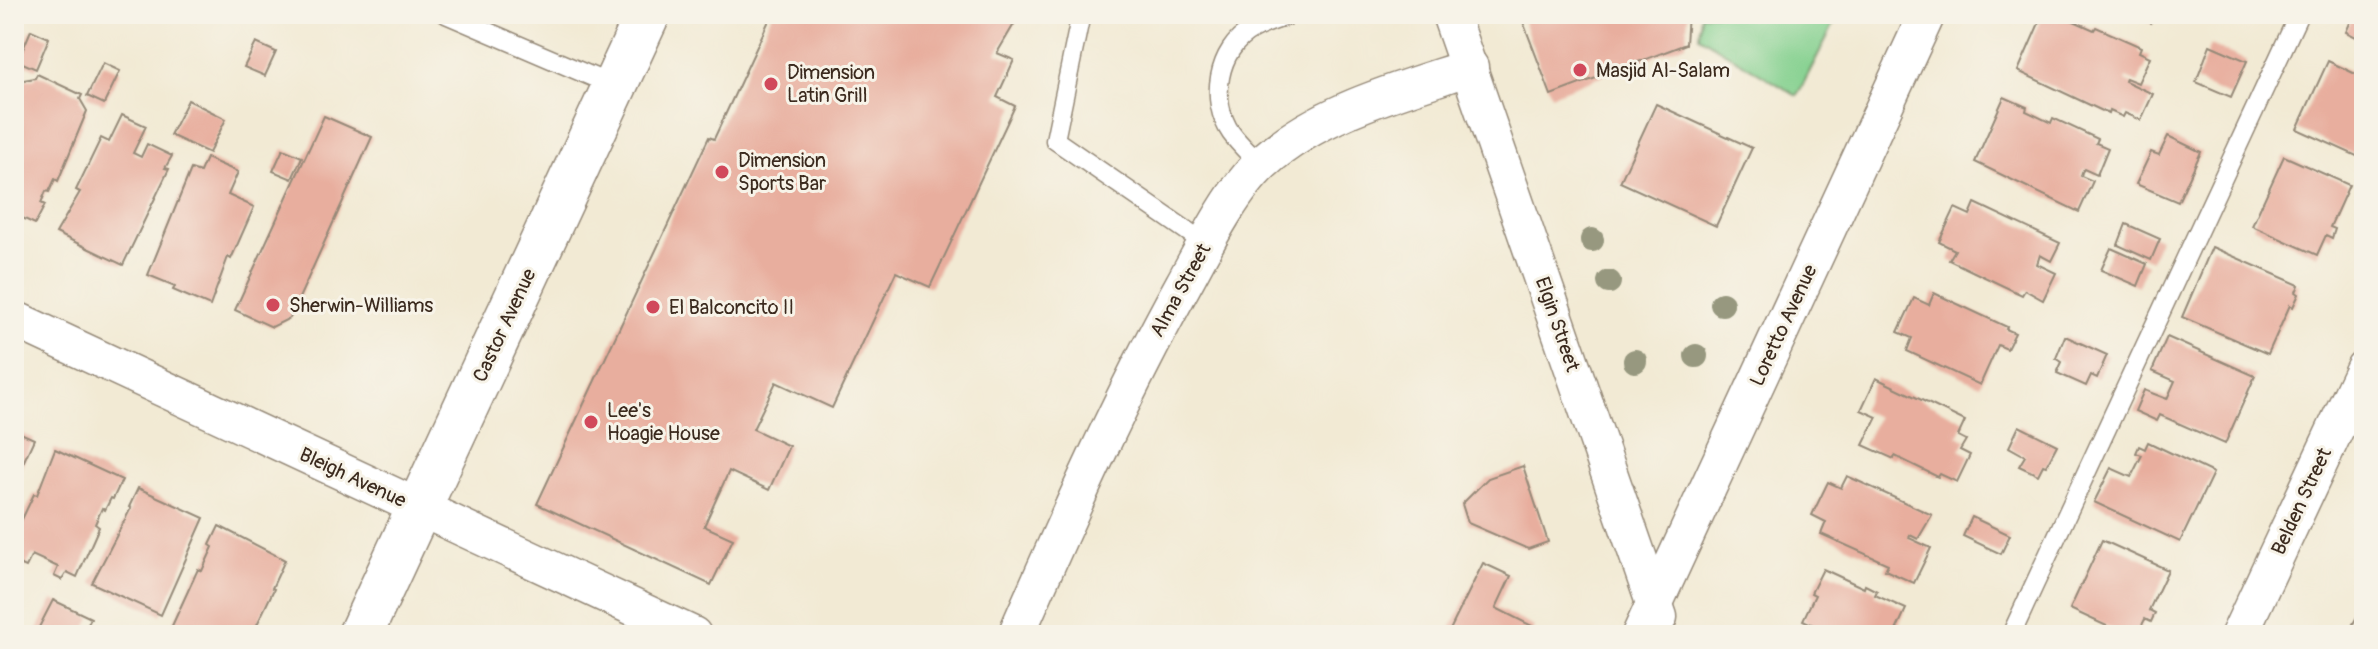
<svg xmlns="http://www.w3.org/2000/svg" width="2378" height="649" viewBox="0 0 2378 649" font-family="Pangolin,sans-serif">
	<rect width="100%" height="100%" fill="#f7f3e8"/>
	<filter id="ink" filterUnits="userSpaceOnUse"><feTurbulence type="fractalNoise" baseFrequency=".0125" numOctaves="2"/><feDisplacementMap in="SourceGraphic" scale="16" xChannelSelector="R" yChannelSelector="G"/><feConvolveMatrix kernelMatrix="1 2 1 2 8 2 1 2 1" color-interpolation-filters="sRGB"/></filter>
	<filter id="wash" filterUnits="userSpaceOnUse"><feTurbulence type="fractalNoise" baseFrequency=".006" numOctaves="4" result="noise"/><feDisplacementMap in="SourceGraphic" scale="32" xChannelSelector="R" yChannelSelector="G"/><feGaussianBlur stdDeviation="1.8" result="paint"/><feColorMatrix in="noise" values="0 0 0 0 0 0 0 0 0 0 0 0 0 0 0 0 0 1.4 0 .05"/><feComposite in="paint" operator="in"/></filter>
	<g filter="url(#wash)">
		<rect width="100%" height="100%" fill="#f2ead4"/>
		<!-- green -->
		<polygon fill="#83d08e" stroke="#5f7d56" stroke-width="2" points="1701,14 1839,14 1797,96 1699,36"/>
		<g id="blocks">
			<!-- building -->
			<g fill="#e8ae9e">
				<polygon points="772,14 1020,14 997,53 1014,60 997,97 1015,106 930,287 896,272 832,408 776,382 753,429 789,446 769,490 729,471 704,526 733,539 711,585 537,504 709,137 714,139"/>
				<polygon points="1536,14 1688,14 1686,44 1551,95 1522,19"/>
				<polygon points="2043,14 2067,14 2070,16 2069,19 2094,30 2096,27 2141,47 2139,52 2150,57 2138,83 2126,78 2125,81 2153,94 2141,120 2125,113 2123,117 2110,111 2109,114 2018,71"/>
				<polygon points="2132,14 2162,14 2160,19 2154,17 2151,23"/>
				<polygon points="2354,14 2364,14 2364,41 2346,32"/>
				<polygon points="31,30 49,38 36,69 18,61"/>
				<polygon points="256,43 276,52 265,76 244,67"/>
				<polygon points="2210,45 2247,61 2231,97 2196,82"/>
				<polygon points="2328,61 2364,78 2364,151 2361,158 2297,129"/>
				<polygon points="103,63 120,71 104,104 87,96"/>
				<polygon points="37,74 82,95 80,99 87,111 58,181 55,179 49,192 46,191 41,203 45,205 35,224 14,214 14,98 24,80 35,78"/>
				<polygon points="2004,97 2027,107 2026,111 2051,123 2053,118 2098,139 2096,143 2108,148 2097,175 2084,169 2082,172 2081,176 2093,181 2079,212 1975,162"/>
				<polygon points="188,100 226,119 209,153 170,135"/>
				<polygon points="1656,104 1752,148 1716,226 1620,182"/>
				<polygon points="122,115 146,126 133,153 141,157 147,144 172,156 165,168 169,169 123,265 56,233 80,192 76,190 101,138 109,142"/>
				<polygon points="324,116 372,137 290,318 272,327 235,310"/>
				<polygon points="2168,136 2201,152 2178,202 2136,184 2151,152 2159,155"/>
				<polygon points="283,149 302,157 292,179 273,171"/>
				<polygon points="2284,156 2349,185 2330,227 2335,229 2332,238 2326,235 2317,255 2252,226"/>
				<polygon points="206,158 238,172 228,195 254,207 231,259 228,257 210,306 173,290 175,286 148,275 191,169 200,172"/>
				<polygon points="1975,203 2060,243 2051,261 2040,255 2037,264 2056,273 2043,300 2025,290 2022,295 1949,260 1955,250 1939,242 1955,208 1970,215"/>
				<polygon points="2126,224 2160,239 2151,260 2118,245"/>
				<polygon points="2212,247 2299,285 2296,292 2299,294 2293,307 2290,305 2268,354 2182,317"/>
				<polygon points="2111,248 2147,264 2138,286 2101,270"/>
				<polygon points="1934,293 2007,327 2006,329 2015,333 2007,349 1998,345 1980,385 1907,351 1912,338 1898,332 1914,298 1929,305"/>
				<polygon points="2065,336 2107,355 2097,378 2091,375 2086,386 2057,373 2062,362 2056,358"/>
				<polygon points="2167,337 2255,376 2225,444 2160,415 2157,421 2135,411 2144,390 2167,399 2175,381 2152,371"/>
				<polygon points="1876,378 1965,421 1958,436 1966,440 1960,450 1970,455 1957,482 1940,474 1938,477 1895,456 1894,459 1863,445 1877,417 1861,410"/>
				<polygon points="2019,426 2057,445 2046,466 2043,465 2038,475 2019,466 2025,456 2009,447"/>
				<polygon points="14,430 34,439 18,474 14,473"/>
				<polygon points="2148,442 2213,473 2180,542 2094,502 2111,468 2131,477 2142,455 2136,453 2139,446 2145,449"/>
				<polygon points="55,449 122,480 113,499 111,498 105,510 102,508 95,524 99,527 77,577 67,572 62,580 54,576 58,567 32,555 26,567 14,562 18,548 14,546 14,536 34,494 37,495"/>
				<polygon points="1523,466 1548,542 1528,549 1468,523 1462,504 1488,478"/>
				<polygon points="1847,476 1932,515 1918,539 1910,535 1909,538 1931,548 1914,583 1885,570 1888,564 1821,534 1826,522 1812,515 1828,482 1841,488"/>
				<polygon points="138,488 204,518 161,615 92,583 131,508 129,507"/>
				<polygon points="1972,517 2010,535 2001,554 1963,536"/>
				<polygon points="219,526 285,560 272,588 274,589 252,635 177,635 179,631 171,628 198,569 202,571 213,547 210,545"/>
				<polygon points="2102,540 2168,570 2149,610 2155,613 2151,622 2145,619 2137,635 2126,635 2070,609"/>
				<polygon points="1483,563 1511,576 1496,608 1534,627 1530,635 1461,635 1450,630"/>
				<polygon points="1823,569 1864,588 1865,585 1877,591 1875,595 1906,609 1894,635 1834,635 1803,620 1815,595 1811,593"/>
				<polygon points="53,600 91,618 83,635 36,633"/>
				<polygon points="2359,613 2364,616 2364,635 2347,635"/>
			</g>
		</g>
	</g>
	<g filter="url(#ink)">
		<use href="#blocks" fill-opacity="0" stroke="#968a79" stroke-width="2"/>
		<g fill="none" stroke-linecap="round" stroke-linejoin="round">
			<!-- service casing -->
			<g stroke="#968a79" stroke-width="21">
				<g id="service">
					<polyline points="446,14 614,86"/>
					<polyline points="1081,14 1055,140 1206,244"/>
					<path d="M1260,165C1251,155 1239,144 1231,133C1209,101 1217,49 1252,30C1264,23 1280,19 1292,14"/>
					<polyline points="2011,635 2299,14"/>
				</g>
			</g>
			<!-- minor casing -->
			<g stroke="#968a79" stroke-width="39">
				<g id="minor">
					<polyline points="1450,14 1659,617"/>
					<polyline points="14,319 693,635"/>
					<path d="M1016,635C1068,516 1120,399 1183,285C1204,247 1231,192 1262,163C1320,111 1398,91 1470,67"/>
					<polyline points="1640,635 1927,14"/>
					<polyline points="2239,635 2364,368"/>
				</g>
			</g>
			<!-- secondary casing -->
			<g stroke="#968a79" stroke-width="47">
				<polyline id="secondary" points="360,635 648,14"/>
			</g>
			<!-- service -->
			<use href="#service" stroke="#fff" stroke-width="18"/>
			<!-- minor -->
			<use href="#minor" stroke="#fff" stroke-width="36"/>
			<!-- secondary -->
			<use href="#secondary" stroke="#fff" stroke-width="44"/>
		</g>
		<!-- trees -->
		<g fill="#97987f">
			<circle cx="1592" cy="240" r="12"/>
			<circle cx="1609" cy="282" r="12"/>
			<circle cx="1722" cy="304" r="12"/>
			<circle cx="1696" cy="356" r="12"/>
			<circle cx="1635" cy="361" r="12"/>
		</g>
	</g>
	<!-- markers -->
	<g fill="#d1495b" stroke="#f7f3e8" stroke-width="3">
		<circle cx="1580" cy="70" r="8"/>
		<circle cx="771" cy="84" r="8"/>
		<circle cx="722" cy="172" r="8"/>
		<circle cx="273" cy="305" r="8"/>
		<circle cx="653" cy="307" r="8"/>
		<circle cx="591" cy="422" r="8"/>
	</g>
	<g text-anchor="middle" stroke-width="6" stroke-linejoin="round" paint-order="stroke">
		<!-- poi labels -->
		<g font-size="20" fill="#3b2a1e" stroke="#f7f3e8" text-anchor="start">
			<text x="1596" y="77">Masjid Al-Salam</text>
			<text x="787" y="79">Dimension<tspan x="787" dy="23">Latin Grill</tspan></text>
			<text x="738" y="167">Dimension<tspan x="738" dy="23">Sports Bar</tspan></text>
			<text x="289" y="312">Sherwin-Williams</text>
			<text x="669" y="314">El Balconcito II</text>
			<text x="607" y="417">Lee's<tspan x="607" dy="23">Hoagie House</tspan></text>
		</g>
		<!-- street labels -->
		<g font-size="20" fill="#3b2a1e" stroke="#f7f3e8">
			<text transform="translate(1180 290) rotate(-61)" y="7">Alma Street</text>
			<text transform="translate(1558 324) rotate(71)" y="7">Elgin Street</text>
			<text transform="translate(504 325) rotate(-65)" y="7">Castor Avenue</text>
			<text transform="translate(1783 325) rotate(-65)" y="7">Loretto Avenue</text>
			<text transform="translate(353 477) rotate(25)" y="7">Bleigh Avenue</text>
			<text transform="translate(2301 501) rotate(-65)" y="7">Belden Street</text>
		</g>
	</g>
	<!-- margin -->
	<rect width="2378" height="649" fill="none" stroke="#f7f3e8" stroke-width="48"/>
</svg>
